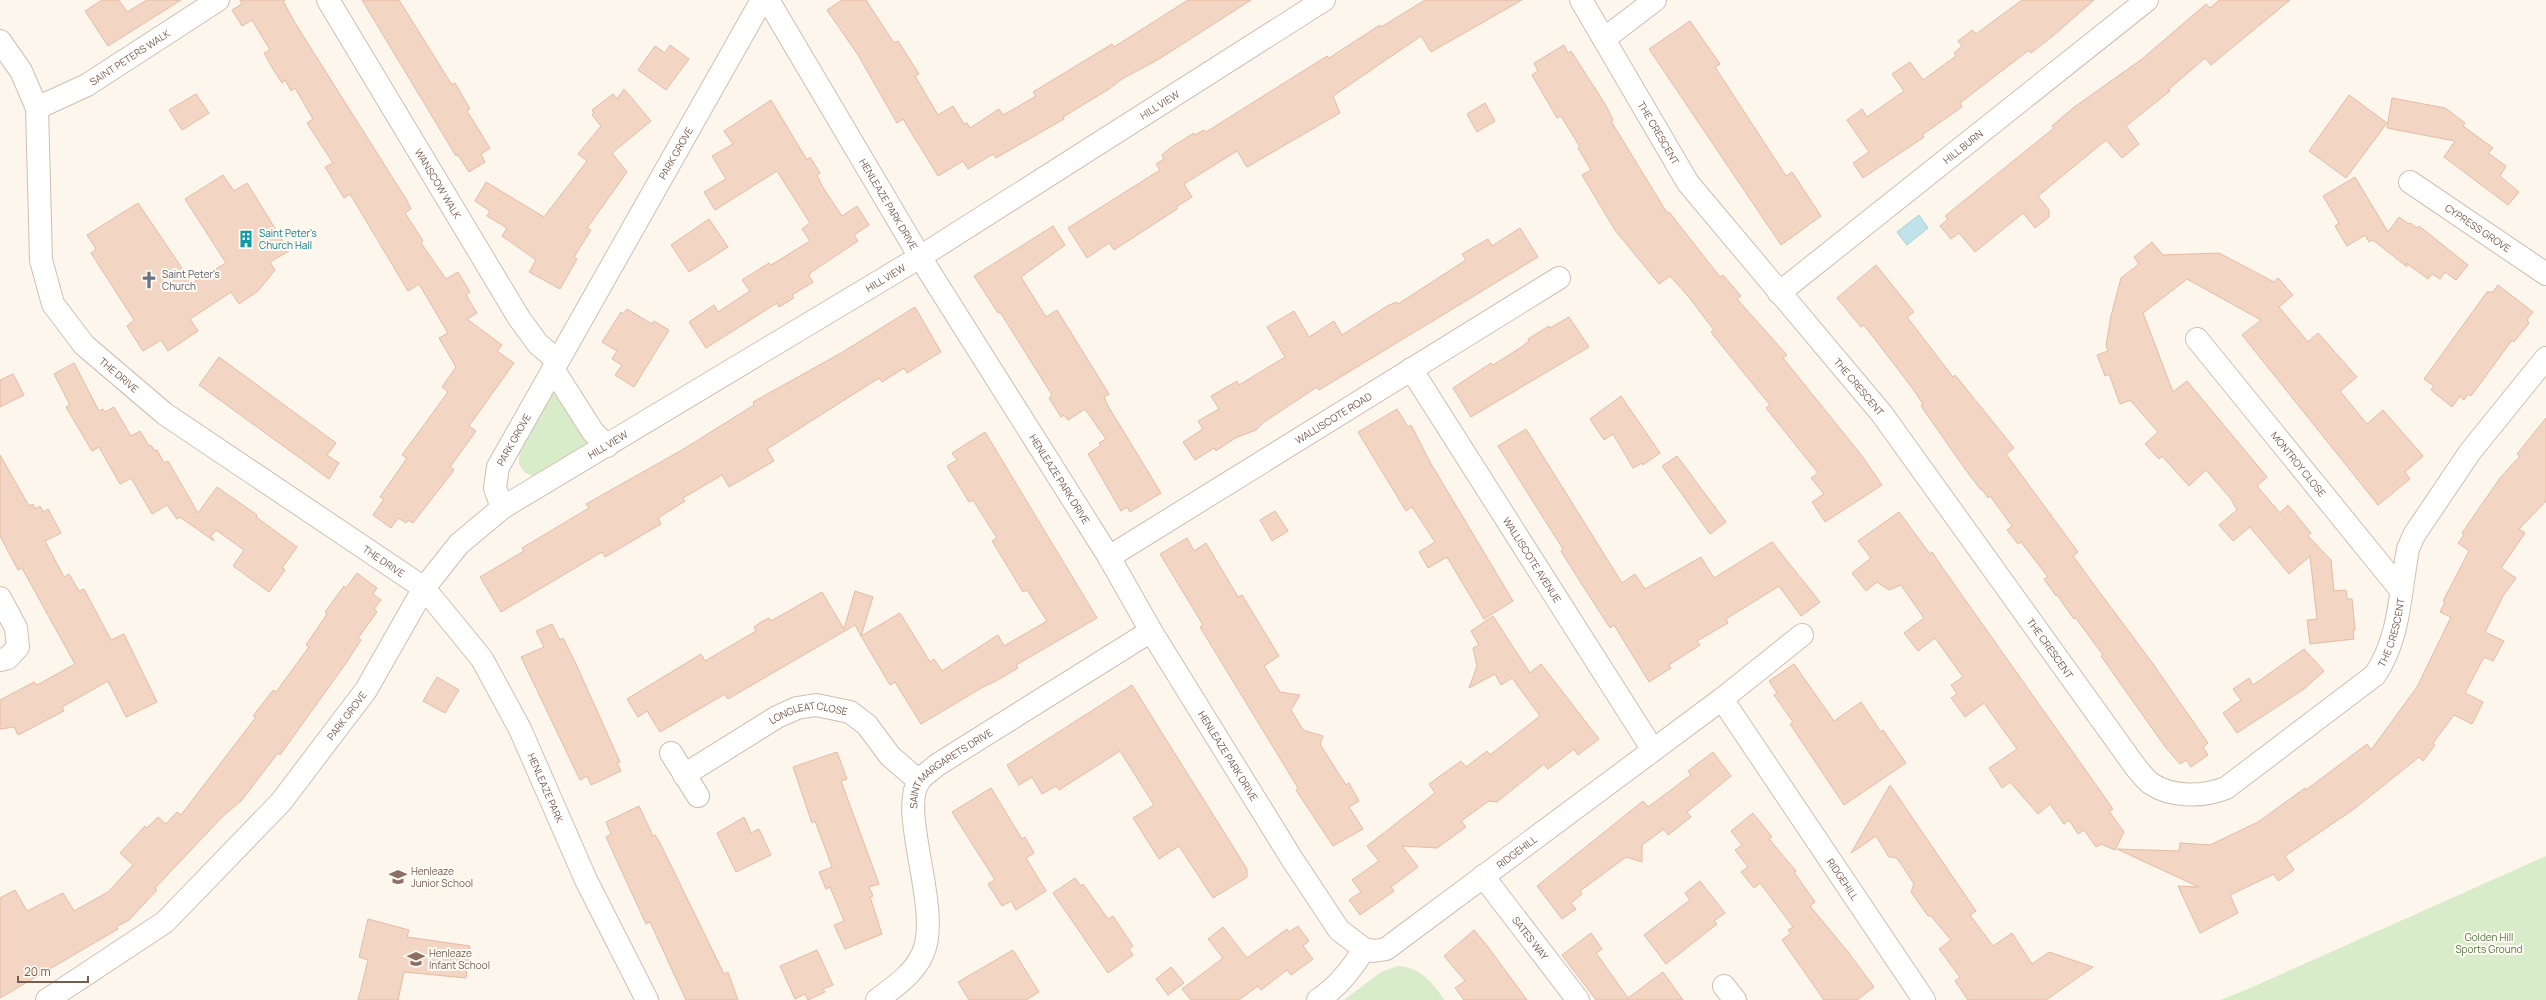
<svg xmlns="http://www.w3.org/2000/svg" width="2546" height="1000" viewBox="0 0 2546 1000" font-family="Manrope,sans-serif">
	<rect width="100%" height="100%" fill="#fdf6ec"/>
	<!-- green -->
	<g fill="#d8ecc9">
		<polygon points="552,390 589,444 538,477 525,473 519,464 519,452"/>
		<polygon points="2546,856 2546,1000 2220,1000 2248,989"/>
		<path d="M1398,966C1422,968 1431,982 1445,1000H1344L1381,972Z"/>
	</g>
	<!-- water -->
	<polygon fill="#bfe3e8" stroke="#a5d3da" points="1919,215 1928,228 1907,245 1897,232"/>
	<!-- building -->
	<g fill="#f3d5c3" stroke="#e6bba3">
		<polygon points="102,0 119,0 127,12 147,0 181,0 108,46 85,11"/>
		<polygon points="240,0 285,0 283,1 295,23 406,199 411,209 405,213 423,241 421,243 446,279 458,272 470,292 466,295 477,313 467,319 502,345 497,351 514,363 469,426 476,431 450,467 454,470 413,523 408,520 406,523 398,518 391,528 373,515 384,499 380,497 407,458 402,455 448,392 442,387 456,367 439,338 448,333 419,284 408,291 350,194 344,198 325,167 333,163 307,123 313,119 295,88 291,91 285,80 282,83 273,69 264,53 270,50 252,20 242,26 232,10 242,4"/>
		<polygon points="362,0 399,0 452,85 455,83 470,109 467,111 490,148 481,154 485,162 469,172 458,155 456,156"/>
		<polygon points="842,0 866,0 894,43 898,41 919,74 915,76 938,115 953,106 964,124 967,123 970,128 999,109 1003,115 1019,106 1036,96 1033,92 1112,44 1114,47 1188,0 1251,0 1159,59 1122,79 1109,89 1063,117 1064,119 996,158 993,154 968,169 963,161 938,176 903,119 897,123 858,55 827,10"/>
		<polygon points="1425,0 1522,0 1431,52 1421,36 1333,96 1340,113 1247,167 1237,151 1184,184 1192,197 1176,207 1177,209 1114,250 1109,243 1087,258 1068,228 1160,170 1156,164 1164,159 1162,155 1170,148 1194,133 1195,135 1204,130 1206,132 1327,56 1329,58 1380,25 1381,27"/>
		<polygon points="2022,0 2094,0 2054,35 2031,53 2029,50 1960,103 1962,107 1922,135 1924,137 1863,178 1853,163 1869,152 1847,120 1862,109 1867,117 1904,91 1892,74 1910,62 1923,80 1956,56 1954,53 1962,46 1958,41 1972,30 1976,34"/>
		<polygon points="2219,0 2290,0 2211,65 2205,58 2168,90 2170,91 2126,126 2139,144 2122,158 2106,140 2038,196 2049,210 2049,217 2035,228 2023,213 1975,252 1959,233 1951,239 1940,226 1948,219 1945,216 2054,128 2052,126 2073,108 2142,59 2206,4 2210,8"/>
		<polygon points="1690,21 1720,64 1715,67 1786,176 1792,172 1821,216 1781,245 1649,49"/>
		<polygon points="670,45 689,59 666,90 638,70 655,46 665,53"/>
		<polygon points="1564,45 1568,53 1571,51 1605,104 1613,120 1611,121 1667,213 1669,212 1720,277 1723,275 1741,296 1737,299 1787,355 1783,358 1862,456 1882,485 1825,522 1812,502 1824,494 1811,478 1818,473 1766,408 1770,405 1722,346 1711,332 1714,330 1688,296 1670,276 1659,284 1615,230 1582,175 1591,170 1578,148 1580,147 1561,116 1557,118 1532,75 1538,71 1534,63"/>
		<polygon points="624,89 651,121 612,153 627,172 587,228 591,230 574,257 577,259 560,289 529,272 536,260 502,236 507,228 487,216 490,211 475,201 486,182 544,217 587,161 578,154 601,126 592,115 594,113 592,110 613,94 617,99"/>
		<polygon points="196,94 209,113 182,130 169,110"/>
		<polygon points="2349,95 2387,123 2346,178 2309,151"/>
		<polygon points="2392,98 2445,108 2465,123 2463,126 2493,148 2488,153 2506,166 2500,176 2519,192 2508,205 2444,157 2455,141 2387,128"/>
		<polygon points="771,100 807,160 810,157 820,173 817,175 822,186 842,216 857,206 869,225 854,235 858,241 810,273 809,276 813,282 792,295 794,298 779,307 777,303 706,348 689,322 714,305 718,312 750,291 742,280 769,263 771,265 810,241 802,229 810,223 777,171 715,210 704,192 726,179 712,156 733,144 724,131"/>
		<polygon points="1485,103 1495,121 1477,132 1467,114"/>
		<polygon points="223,175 234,191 247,183 289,251 270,262 275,270 258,291 239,304 231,292 190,319 198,331 168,351 161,340 143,351 127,326 134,320 91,253 96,249 87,235 138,203 192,283 226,263 185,199"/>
		<polygon points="2355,177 2388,232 2399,217 2409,224 2410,223 2417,228 2419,226 2468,265 2456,280 2445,272 2440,279 2432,274 2428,279 2406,263 2407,267 2373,240 2369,242 2365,235 2347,246 2335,226 2339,223 2323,196"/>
		<polygon points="709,219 728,247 689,272 671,245"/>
		<polygon points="1053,226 1065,245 1021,277 1046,317 1057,310 1109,394 1104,397 1108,406 1161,493 1130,512 1127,507 1121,511 1088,454 1101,445 1099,443 1106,439 1085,409 1068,420 1064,415 1061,417 1049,398 1052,395 1000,312 998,313 974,276"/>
		<polygon points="1520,228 1538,257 1319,390 1317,387 1264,422 1256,430 1235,438 1216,451 1214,448 1195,460 1183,442 1203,429 1198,421 1219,409 1211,396 1237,381 1239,385 1285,357 1267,327 1294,311 1309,337 1334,321 1342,335 1387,306 1396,302 1398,304 1466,260 1462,254 1488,239 1492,246"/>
		<polygon points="2152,242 2163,255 2219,253 2274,282 2278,278 2293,295 2279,307 2308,342 2318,333 2357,377 2340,391 2367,424 2383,410 2423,456 2405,472 2410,479 2378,505 2242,335 2261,320 2187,279 2143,313 2173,392 2187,381 2267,477 2257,486 2280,513 2288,505 2311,533 2308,536 2331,560 2334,591 2346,590 2347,599 2352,599 2355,630 2353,630 2354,639 2310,644 2307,620 2317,619 2310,556 2289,574 2250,527 2233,541 2219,525 2237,510 2231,499 2206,470 2189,486 2162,456 2159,459 2145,444 2158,432 2130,400 2120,404 2109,374 2105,376 2097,355 2108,351 2106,345 2111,316 2121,278 2139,264 2134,257"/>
		<polygon points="1876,265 1914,312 1907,317 1953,377 1955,375 2014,448 2006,454 2078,552 2073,556 2095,586 2153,664 2208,743 2203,747 2208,755 2191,767 2186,760 2180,764 2166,748 2101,656 2103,655 2075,617 2074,619 2057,595 2056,596 2044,579 2048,577 2021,542 2018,544 2007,530 2012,526 1990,496 1988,498 1982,489 1981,490 1965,469 1921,406 1923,404 1913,389 1864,325 1861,327 1837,298"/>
		<polygon points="2498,285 2533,312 2527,320 2529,323 2514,342 2512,340 2471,396 2468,394 2464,400 2460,396 2452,407 2431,390 2434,386 2424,379 2487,292 2493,292"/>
		<polygon points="915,307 941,352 907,373 904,368 882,382 879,378 767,449 774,461 729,487 722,475 683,498 685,501 658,518 661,524 605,557 602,552 501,612 480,577 524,551 522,548 589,508 586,504 682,450 754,405 753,402 841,353"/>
		<polygon points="627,309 652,324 654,321 669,330 634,387 615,375 622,365 612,359 617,351 602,342 621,312 623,314"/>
		<polygon points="1569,317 1589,347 1471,417 1453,388 1491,363 1493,365 1520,348 1529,341 1528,339 1549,326 1550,328"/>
		<polygon points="219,357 336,443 327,455 339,463 329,479 199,385"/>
		<polygon points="74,363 99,411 103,409 105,412 114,407 131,436 140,431 149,446 151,445 155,451 157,450 164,463 168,461 198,513 217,487 257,515 256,517 297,547 282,568 285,570 269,592 233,566 244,550 216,530 211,536 214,541 180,517 177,519 167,505 152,514 131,478 120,484 99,447 92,451 66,407 70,405 54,374"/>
		<polygon points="13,374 24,395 0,407 0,380"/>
		<polygon points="1621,396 1660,453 1643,465 1642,463 1633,468 1613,434 1604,440 1590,419"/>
		<polygon points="1397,409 1408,427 1411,425 1430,462 1513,601 1484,619 1447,557 1428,568 1419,552 1435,542 1412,507 1406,511 1358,432"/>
		<polygon points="2546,418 2546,501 2519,529 2525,533 2501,568 2516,578 2503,596 2485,632 2504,641 2493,661 2484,657 2465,693 2483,702 2472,724 2454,715 2433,743 2435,745 2423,761 2419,757 2354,809 2285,856 2294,870 2287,875 2278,881 2274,874 2230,895 2238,913 2200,933 2178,886 2199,887 2117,849 2179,851 2180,843 2210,845 2258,822 2305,788 2306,790 2367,744 2371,750 2417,687 2451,617 2440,612 2445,602 2443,601 2469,551 2458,543 2464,535 2462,533 2500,478 2520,456 2517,454"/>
		<polygon points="1526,429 1622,583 1635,574 1645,589 1701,557 1714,578 1772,542 1820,602 1801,616 1779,586 1726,619 1728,623 1697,641 1700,645 1669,665 1671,668 1649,682 1614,625 1610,628 1581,583 1561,551 1563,549 1498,446"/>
		<polygon points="985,432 1097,618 1016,665 1018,668 994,682 983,687 921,724 895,682 890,685 861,636 900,613 930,662 934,659 942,671 998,635 1004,646 1047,621 1027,590 1023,592 992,541 997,538 973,500 969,502 947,466 957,460 952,453"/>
		<polygon points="0,455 29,506 33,504 35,509 40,506 43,512 48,509 61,533 45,541 64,577 69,574 79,591 84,589 111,640 124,634 157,702 126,717 108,681 62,707 64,711 18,735 14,727 0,729 0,700 34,682 37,685 75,664 22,568 18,570 0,536"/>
		<polygon points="1677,456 1726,522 1710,534 1662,466"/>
		<polygon points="1275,511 1288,531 1272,541 1260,520"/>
		<polygon points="1899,512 1930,554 1932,552 1942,567 2113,809 2109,811 2124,832 2115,850 2101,844 2096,847 2084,830 2078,834 2069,820 2064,824 2050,804 2038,814 2010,782 2002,788 1989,768 2017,749 1984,703 1965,717 1951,698 1957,694 1951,685 1963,677 1935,638 1918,651 1904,633 1924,618 1901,585 1889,590 1877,582 1866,591 1852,573 1871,558 1858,541"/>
		<polygon points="1187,538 1194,551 1206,543 1238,597 1242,595 1279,656 1264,666 1280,692 1300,695 1291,710 1303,730 1323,736 1320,744 1346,785 1349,783 1359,801 1349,807 1363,829 1333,846 1296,790 1298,788 1200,627 1203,625 1160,554"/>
		<polygon points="357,573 377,588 373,594 381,600 374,609 377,612 358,638 361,640 346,663 280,755 278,753 241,801 224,815 155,888 157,890 129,920 116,927 118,929 0,998 0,898 15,890 27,911 63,893 74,911 108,892 133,865 120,853 145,826 147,828 158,817 166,824 177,812 181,815 256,717 253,716 273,690 276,692 309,647 306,645 327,614 325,612 344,586 346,588"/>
		<polygon points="855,591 873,597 861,636 855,625 728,699 725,694 660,732 647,711 638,717 627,699 701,654 705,661 756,631 754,627 761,622 769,618 771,621 822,592 844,629"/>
		<polygon points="1493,616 1530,673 1541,664 1599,739 1578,755 1574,749 1548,769 1544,764 1497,802 1489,801 1461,821 1466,827 1437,848 1402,846 1418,867 1391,887 1394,891 1360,915 1349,900 1361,892 1352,880 1379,861 1367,846 1435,793 1429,784 1461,761 1466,767 1487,751 1490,755 1540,716 1512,678 1501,685 1495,674 1469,688 1477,666 1473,648 1479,645 1471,631"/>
		<polygon points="552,624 560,640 563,638 576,664 620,762 617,763 621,771 591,785 587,776 580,780 521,657 544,647 536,631"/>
		<polygon points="2304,649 2324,671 2304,689 2237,733 2223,713 2241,700 2233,689 2249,678 2253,685"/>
		<polygon points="1794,664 1834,721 1861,702 1881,732 1883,730 1906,763 1844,805 1790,724 1793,722 1774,695 1777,693 1769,681"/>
		<polygon points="437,677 459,690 445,713 423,701"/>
		<polygon points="1132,685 1247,869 1247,877 1213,898 1179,846 1159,859 1133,818 1154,805 1120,751 1059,790 1056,786 1042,794 1032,777 1019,785 1007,765"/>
		<polygon points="837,752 847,779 841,781 879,884 869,887 873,896 870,897 882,934 845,949 834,925 844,921 830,887 826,889 819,872 832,867 815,821 812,823 793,767"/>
		<polygon points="1713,752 1731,776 1687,812 1691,817 1668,835 1664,829 1642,845 1642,862 1626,857 1580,891 1582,894 1571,903 1576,909 1562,919 1537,886 1643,801 1648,807 1691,775 1688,771"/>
		<polygon points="1890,785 1976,911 1970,915 1993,946 2012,933 2032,964 2049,952 2093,967 2046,1000 1968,1000 1955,981 1960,977 1939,949 1951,940 1931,916 1928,916 1911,892 1914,884 1897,858 1889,857 1876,836 1851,853"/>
		<polygon points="991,788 1022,839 1025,837 1034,853 1026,858 1046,891 1016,910 1011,901 1002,906 988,884 995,880 952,812"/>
		<polygon points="639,806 653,836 655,835 659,841 724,974 728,972 738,1000 686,1000 650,922 646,924 606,837 611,834 606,822"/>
		<polygon points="1753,813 1772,837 1769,839 1796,871 1794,872 1815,902 1810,906 1848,952 1874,987 1857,1000 1824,1000 1782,940 1791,933 1788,930 1793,927 1760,883 1754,888 1741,872 1748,867 1735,850 1742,845 1731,831"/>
		<polygon points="744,817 751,833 759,829 771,855 736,872 717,833"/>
		<polygon points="1075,878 1081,886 1083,884 1108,919 1113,916 1133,946 1129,949 1133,955 1108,973 1053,893"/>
		<polygon points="1700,881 1725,913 1714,921 1717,924 1666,964 1644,935 1690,900 1685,893"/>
		<polygon points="368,919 409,930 407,937 470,946 466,978 404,972 398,1000 358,1000 368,960 359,957"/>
		<polygon points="1298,926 1309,941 1303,946 1313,959 1291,975 1287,970 1261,990 1258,986 1239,1000 1191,1000 1182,989 1223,958 1208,939 1223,927 1247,958 1287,929 1289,932"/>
		<polygon points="1474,930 1488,947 1527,1000 1464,1000 1455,988 1465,981 1444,956"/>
		<polygon points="1591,933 1602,949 1596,953 1628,998 1663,972 1683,1000 1596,1000 1562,955"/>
		<polygon points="817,950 833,985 823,989 825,992 808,1000 805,994 795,999 780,966"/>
		<polygon points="1013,950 1039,992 1026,1000 969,1000 958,982"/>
		<polygon points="1171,967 1184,983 1168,995 1156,979"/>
	</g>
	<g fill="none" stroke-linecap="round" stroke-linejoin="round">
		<!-- minor casing -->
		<g stroke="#d1beb0" stroke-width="24">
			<g id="minor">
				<path id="s1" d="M328,0L519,318L538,344L557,360"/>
				<path id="s2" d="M768,0L920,257L1109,557L1151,631L1292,859L1339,930L1364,949L1374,951L1386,949L1722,699L1802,635"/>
				<path id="s3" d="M1581,0L1688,183L1882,414L2137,769C2141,773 2145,779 2150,783C2172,798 2203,797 2226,788L2375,675C2400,638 2400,592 2408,549L2414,535L2470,452L2546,358"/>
				<polyline points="1604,39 1655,0"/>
				<path id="s4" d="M0,41L21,71L37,108L41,260L53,304L84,345L165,414L424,588L482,659L520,729L586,880L647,1000"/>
				<path id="s5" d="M37,108L87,85L218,0"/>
				<path id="s6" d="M2410,182L2546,274"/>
				<path id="s7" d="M1779,293L2147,0"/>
				<path id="s8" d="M2197,339L2400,589"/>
				<polyline points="553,369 593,432 607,446"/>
				<path id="s9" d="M1411,369L1653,750"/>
				<path id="s10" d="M502,508L495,488L498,467L762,0"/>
				<path id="s11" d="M1109,557L1559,278"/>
				<polyline points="0,598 16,628 18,647 8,658 0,660"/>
				<path id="s12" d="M1722,699L1924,1000"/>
				<polyline points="671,753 698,796"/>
				<path id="s13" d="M684,775L777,717L797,708L816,705L850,712L867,725L890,756L919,781"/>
				<path id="s14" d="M1483,876L1578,1000"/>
				<polyline points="1724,986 1735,1000"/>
				<path id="s15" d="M47,1000L165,922L281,802L366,690L424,588L459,544L502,508L920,257L1324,0"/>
				<path id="s16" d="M877,1000C894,987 915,973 923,953C942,910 898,812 919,781C923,775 932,770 937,765L1151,631"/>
				<path d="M1318,1000C1338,987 1352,969 1364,949"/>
			</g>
		</g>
		<!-- minor -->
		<use href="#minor" stroke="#fff" stroke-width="22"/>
	</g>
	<!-- icons -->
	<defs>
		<g id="building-bare" transform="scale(1.38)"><path d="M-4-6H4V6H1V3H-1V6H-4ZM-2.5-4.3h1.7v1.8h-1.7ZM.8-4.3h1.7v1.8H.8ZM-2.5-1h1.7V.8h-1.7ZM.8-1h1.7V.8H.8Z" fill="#0f9aa8" stroke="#fffaf3" stroke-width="2.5" paint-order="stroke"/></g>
		<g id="church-bare" transform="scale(1.38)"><path d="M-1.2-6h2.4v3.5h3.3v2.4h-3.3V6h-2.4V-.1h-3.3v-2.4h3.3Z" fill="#6b7280" stroke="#fffaf3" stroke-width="2.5" paint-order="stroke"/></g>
		<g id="school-bare" transform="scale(1.38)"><path d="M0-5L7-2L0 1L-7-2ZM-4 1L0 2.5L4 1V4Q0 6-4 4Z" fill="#8d6e63" stroke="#fffaf3" stroke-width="2.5" paint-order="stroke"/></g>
	</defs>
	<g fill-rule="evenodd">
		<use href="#building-bare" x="246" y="239"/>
		<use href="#church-bare" x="149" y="280"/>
		<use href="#school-bare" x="398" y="877"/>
		<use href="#school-bare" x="416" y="959"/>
	</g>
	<g text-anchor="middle" stroke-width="4" stroke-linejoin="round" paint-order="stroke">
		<!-- street labels -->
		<g font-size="10" fill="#7a5c4d" stroke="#fffaf3">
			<text dy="4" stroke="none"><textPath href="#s5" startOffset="106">SAINT PETERS WALK</textPath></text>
			<text dy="4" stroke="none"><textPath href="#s15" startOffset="1450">HILL VIEW</textPath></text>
			<text dy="4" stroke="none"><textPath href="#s3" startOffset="154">THE CRESCENT</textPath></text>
			<text dy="4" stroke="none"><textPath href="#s7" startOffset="235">HILL BURN</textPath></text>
			<text dy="4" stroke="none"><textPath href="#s10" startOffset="403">PARK GROVE</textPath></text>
			<text dy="4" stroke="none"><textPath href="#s1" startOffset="214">WANSCOW WALK</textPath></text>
			<text dy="4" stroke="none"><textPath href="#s2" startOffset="237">HENLEAZE PARK DRIVE</textPath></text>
			<text dy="4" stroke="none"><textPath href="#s6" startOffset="82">CYPRESS GROVE</textPath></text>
			<text dy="4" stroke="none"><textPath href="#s15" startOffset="1126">HILL VIEW</textPath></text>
			<text dy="4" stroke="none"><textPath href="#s4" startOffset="372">THE DRIVE</textPath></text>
			<text dy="4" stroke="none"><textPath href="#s3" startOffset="478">THE CRESCENT</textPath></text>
			<text dy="4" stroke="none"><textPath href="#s11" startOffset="264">WALLISCOTE ROAD</textPath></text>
			<text dy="4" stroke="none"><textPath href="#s10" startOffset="74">PARK GROVE</textPath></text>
			<text dy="4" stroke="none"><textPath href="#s15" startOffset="802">HILL VIEW</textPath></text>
			<text dy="4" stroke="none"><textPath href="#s8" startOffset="161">MONTROY CLOSE</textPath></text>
			<text dy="4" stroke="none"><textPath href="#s2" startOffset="561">HENLEAZE PARK DRIVE</textPath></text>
			<text dy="4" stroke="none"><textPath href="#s9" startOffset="226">WALLISCOTE AVENUE</textPath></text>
			<text dy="4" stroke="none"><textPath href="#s4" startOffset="696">THE DRIVE</textPath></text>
			<text dy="4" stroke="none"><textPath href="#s3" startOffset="1282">THE CRESCENT</textPath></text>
			<text dy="4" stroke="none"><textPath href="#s3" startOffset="802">THE CRESCENT</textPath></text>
			<text dy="4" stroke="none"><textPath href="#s15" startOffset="417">PARK GROVE</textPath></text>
			<text dy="4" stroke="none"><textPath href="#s13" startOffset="142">LONGLEAT CLOSE</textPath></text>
			<text dy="4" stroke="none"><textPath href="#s2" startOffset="885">HENLEAZE PARK DRIVE</textPath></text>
			<text dy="4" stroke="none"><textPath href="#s16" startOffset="271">SAINT MARGARETS DRIVE</textPath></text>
			<text dy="4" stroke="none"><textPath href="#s4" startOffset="980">HENLEAZE PARK</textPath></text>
			<text dy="4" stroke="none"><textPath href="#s2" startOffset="1308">RIDGEHILL</textPath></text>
			<text dy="4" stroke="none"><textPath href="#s12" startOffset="217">RIDGEHILL</textPath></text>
			<text dy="4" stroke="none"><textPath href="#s14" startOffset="78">SATES WAY</textPath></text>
		</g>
		<!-- culture labels -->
		<g font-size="10" fill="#0d838f" stroke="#fffaf3" text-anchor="start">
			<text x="259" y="237">Saint Peter's<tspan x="259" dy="12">Church Hall</tspan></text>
		</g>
		<!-- worship labels -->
		<g font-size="10" fill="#5b616d" stroke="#fffaf3" text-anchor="start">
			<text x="162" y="278">Saint Peter's<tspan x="162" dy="12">Church</tspan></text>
		</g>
		<!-- education labels -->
		<g font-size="10" fill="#785e54" stroke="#fffaf3" text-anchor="start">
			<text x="411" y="875">Henleaze<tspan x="411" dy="12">Junior School</tspan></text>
			<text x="429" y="957">Henleaze<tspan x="429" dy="12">Infant School</tspan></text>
		</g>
		<!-- park labels -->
		<g font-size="10" fill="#537a41" stroke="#fffaf3">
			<text x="2489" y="941">Golden Hill<tspan x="2489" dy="12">Sports Ground</tspan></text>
		</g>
	</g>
	<!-- scale -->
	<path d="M18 976v6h70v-6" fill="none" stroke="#7a5c4d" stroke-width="2"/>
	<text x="24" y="976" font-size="12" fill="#7a5c4d" stroke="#fffaf3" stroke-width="3" paint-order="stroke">20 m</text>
</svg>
